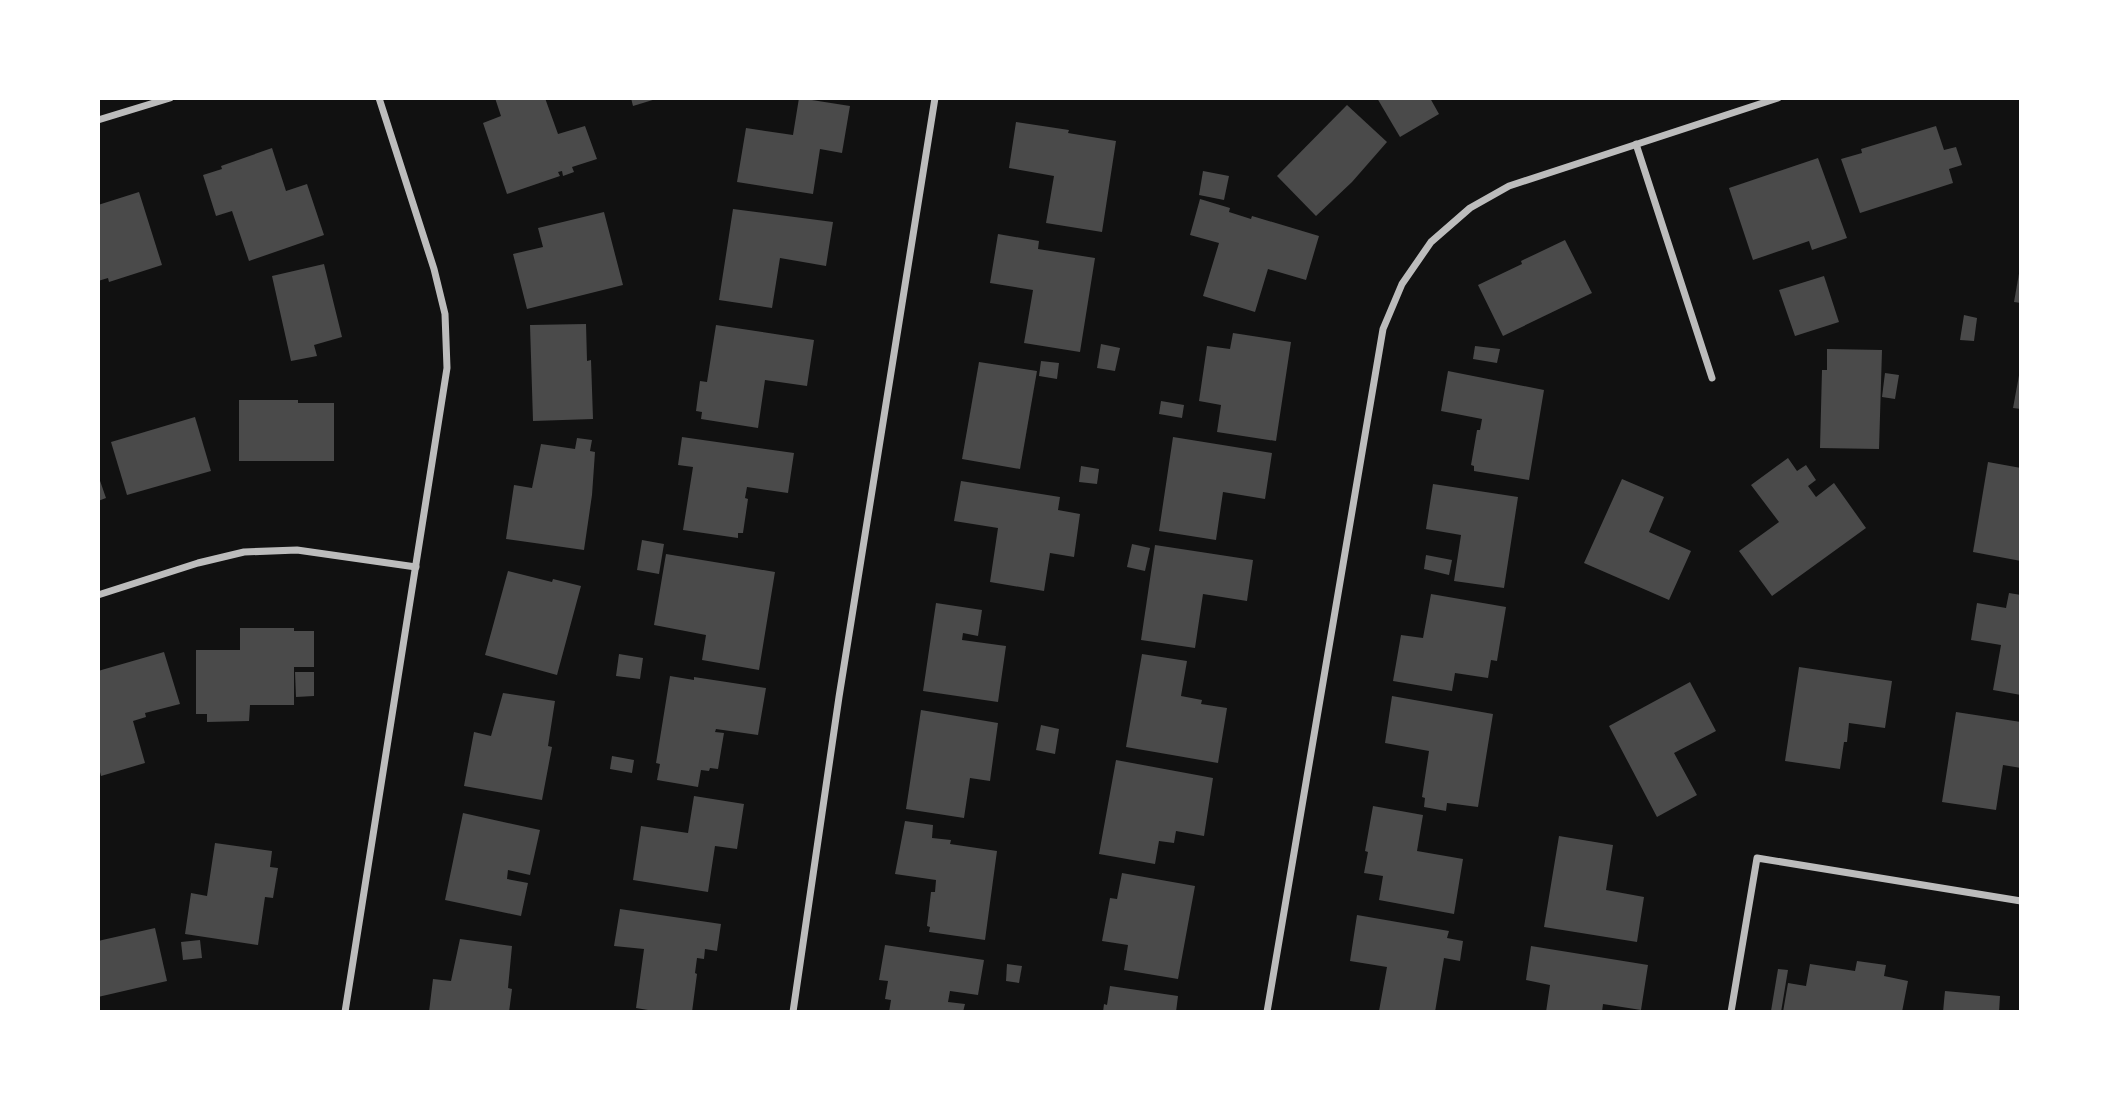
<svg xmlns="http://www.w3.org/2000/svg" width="2119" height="1110" viewBox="0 0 2119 1110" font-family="Lora,serif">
	<rect width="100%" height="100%" fill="#111"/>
	<!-- building -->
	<g fill="#4a4a4a">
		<polygon points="495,98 545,98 558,134 585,126 597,159 572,167 574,172 563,176 562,171 558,172 560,176 507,194 483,123 501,116"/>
		<polygon points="631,98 656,98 656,99 633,106"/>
		<polygon points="799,98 850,106 842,153 820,149 813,194 737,182 746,128 793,135"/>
		<polygon points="1377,98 1430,98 1439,114 1400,137"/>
		<polygon points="1347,105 1387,142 1352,182 1316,216 1277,176"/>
		<polygon points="1016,122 1069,130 1068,133 1116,141 1102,232 1046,223 1054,176 1009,168"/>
		<polygon points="1936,126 1944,150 1956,147 1962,165 1949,169 1953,183 1860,213 1841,159 1862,153 1861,149"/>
		<polygon points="272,148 286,191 307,184 324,235 249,261 232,211 216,216 203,175 222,169 221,166"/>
		<polygon points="1818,158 1847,238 1812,250 1809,241 1753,260 1729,188"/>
		<polygon points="1203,171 1229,176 1224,200 1199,195"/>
		<polygon points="139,192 162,265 109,282 108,278 98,281 98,205"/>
		<polygon points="1200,199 1230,208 1229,212 1251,219 1252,216 1319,236 1306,280 1268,269 1255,312 1203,296 1219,243 1190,235"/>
		<polygon points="733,209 833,222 826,266 780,258 772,308 719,300"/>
		<polygon points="604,212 623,285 527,309 513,254 543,247 538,228"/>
		<polygon points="998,234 1039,241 1038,249 1095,258 1080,352 1024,343 1033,290 990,283"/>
		<polygon points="1565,240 1592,293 1503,336 1478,285 1522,264 1521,261"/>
		<polygon points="324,264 342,337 314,345 317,356 291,361 272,276"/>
		<polygon points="2020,268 2021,268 2021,303 2014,302"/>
		<polygon points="1824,276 1839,322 1795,336 1779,290"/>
		<polygon points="1964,315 1977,318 1974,341 1960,340"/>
		<polygon points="586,324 587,361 591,360 593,419 533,421 530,325"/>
		<polygon points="716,325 814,340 807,386 765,380 758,428 701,419 702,412 696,411 700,381 707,382"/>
		<polygon points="1233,333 1291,342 1276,441 1217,432 1221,405 1199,401 1207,346 1230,349"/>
		<polygon points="1101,344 1120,348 1115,371 1097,368"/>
		<polygon points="1475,346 1500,349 1497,363 1473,359"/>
		<polygon points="1827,349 1882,350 1879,449 1820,448 1822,370 1827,370"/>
		<polygon points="1041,361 1059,363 1057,379 1039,376"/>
		<polygon points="979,362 1037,371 1020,469 962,459"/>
		<polygon points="2020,370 2021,370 2021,409 2013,408"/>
		<polygon points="1448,371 1544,390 1529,480 1474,471 1474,466 1471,465 1477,430 1480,430 1482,419 1441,411"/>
		<polygon points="1885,373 1899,375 1895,399 1882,397"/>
		<polygon points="239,400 298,400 298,403 334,403 334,461 239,461"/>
		<polygon points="1161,401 1184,405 1182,418 1159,414"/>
		<polygon points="195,417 211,471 127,495 111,442"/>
		<polygon points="682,437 794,453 788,493 747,487 745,498 748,499 743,533 738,533 738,538 683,530 693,467 678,465"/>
		<polygon points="1173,437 1272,453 1265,499 1223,492 1216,540 1159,531"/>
		<polygon points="577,438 592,440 590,451 595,452 592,495 584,550 506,539 514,485 532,488 541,444 575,449"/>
		<polygon points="1788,458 1797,471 1806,465 1816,480 1808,486 1816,497 1834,483 1866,528 1772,596 1739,551 1779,522 1751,485"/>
		<polygon points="1988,462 2021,468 2021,561 1973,552"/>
		<polygon points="1081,466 1099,469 1097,484 1079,482"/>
		<polygon points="98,475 106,498 98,501"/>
		<polygon points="1622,479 1664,497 1649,532 1691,551 1669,600 1584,563"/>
		<polygon points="961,481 1060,497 1058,510 1080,514 1074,557 1050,553 1044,591 990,582 998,528 954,521"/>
		<polygon points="1433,484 1518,497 1504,588 1454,581 1461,535 1426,529"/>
		<polygon points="642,540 664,544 659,574 637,570"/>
		<polygon points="1132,544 1150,548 1145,571 1127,567"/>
		<polygon points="1155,545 1253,560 1247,601 1203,594 1195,648 1141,640"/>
		<polygon points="666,554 775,572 759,670 702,660 706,635 654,625"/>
		<polygon points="1426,555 1452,560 1449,575 1424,569"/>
		<polygon points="508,571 552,582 553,579 581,586 557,675 485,655"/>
		<polygon points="2009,593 2021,595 2021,695 1993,690 2001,645 1971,640 1977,603 2006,608"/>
		<polygon points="1431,594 1506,607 1497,661 1491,660 1488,678 1455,673 1452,691 1393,681 1401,635 1423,638"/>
		<polygon points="936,603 982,610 978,636 963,633 962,640 1006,646 998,702 923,691"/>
		<polygon points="240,628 294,628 294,631 314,631 314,667 294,667 294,705 250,705 249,721 207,722 207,714 196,714 196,650 240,650"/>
		<polygon points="164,652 180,704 145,713 146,717 133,721 145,763 101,776 98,764 98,671"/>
		<polygon points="619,654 643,658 640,679 616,676"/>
		<polygon points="1142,654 1187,661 1181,696 1202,700 1201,704 1227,708 1218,763 1126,747"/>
		<polygon points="1799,667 1892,681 1885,728 1849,723 1847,742 1844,742 1840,769 1785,761"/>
		<polygon points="295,672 314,672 314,696 296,697"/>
		<polygon points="670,676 694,680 694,677 766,688 758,735 716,729 715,732 724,733 718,769 710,768 709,771 701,770 698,787 657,780 660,764 656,763"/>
		<polygon points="1690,682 1716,731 1674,753 1697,795 1657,817 1609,726"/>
		<polygon points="503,693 555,701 548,746 552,747 542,800 464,786 474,732 491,736"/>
		<polygon points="1392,696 1493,714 1478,807 1447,803 1446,811 1424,807 1425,798 1422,797 1429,751 1385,743"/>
		<polygon points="921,710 998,723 990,781 970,778 964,818 906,809"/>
		<polygon points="1956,712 2021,722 2021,768 2003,765 1996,810 1942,802"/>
		<polygon points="1041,725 1059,729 1055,754 1036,750"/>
		<polygon points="612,756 634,760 632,773 610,769"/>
		<polygon points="1116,760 1213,778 1204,836 1176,831 1174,843 1159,841 1155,864 1099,854"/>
		<polygon points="694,796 744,804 737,849 715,846 708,892 633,880 641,826 688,833"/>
		<polygon points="1373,806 1423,815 1417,851 1463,859 1454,914 1379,900 1383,876 1364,873 1368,852 1365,851"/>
		<polygon points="463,813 540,830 530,875 508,870 507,879 528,883 521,916 445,900"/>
		<polygon points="905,821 933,825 932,838 951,840 950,844 997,851 985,940 929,932 930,927 927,926 931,892 935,892 936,880 895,874"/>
		<polygon points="1559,836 1613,845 1606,890 1644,897 1637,942 1544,927"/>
		<polygon points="215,843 272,851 270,867 278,868 273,898 265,897 258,945 185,934 191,893 207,896"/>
		<polygon points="1122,873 1195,886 1178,979 1124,970 1128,945 1102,941 1110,898 1117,899"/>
		<polygon points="620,909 721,924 717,951 705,949 704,959 697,958 695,973 697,974 692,1012 660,1012 636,1008 644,949 614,946"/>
		<polygon points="1357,915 1449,931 1447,938 1463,941 1460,961 1444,958 1435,1012 1379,1011 1387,967 1350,961"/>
		<polygon points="155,928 167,981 98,997 98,941"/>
		<polygon points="460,939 512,946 508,988 512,989 509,1012 429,1012 433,979 451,981"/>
		<polygon points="200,940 202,958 183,960 181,942"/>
		<polygon points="885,945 984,960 978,995 950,991 948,1002 965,1004 963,1012 889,1012 891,1000 885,999 888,981 879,980"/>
		<polygon points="1531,946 1648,965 1641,1010 1603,1004 1602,1012 1546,1012 1550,985 1526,980"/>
		<polygon points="1857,961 1886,965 1884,976 1908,981 1902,1012 1783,1012 1788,983 1806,986 1810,964 1855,971"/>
		<polygon points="1007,964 1022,966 1019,983 1006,981"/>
		<polygon points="1778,969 1788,970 1781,1012 1774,1012 1771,1011"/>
		<polygon points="1110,986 1178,996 1176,1012 1103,1012 1104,1004 1107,1005"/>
		<polygon points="1945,991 2000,996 1999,1012 1943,1012"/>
	</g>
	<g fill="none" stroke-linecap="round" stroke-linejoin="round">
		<!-- minor -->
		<g stroke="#bcbcbc" stroke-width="7">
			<polyline points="98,120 170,98"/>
			<polyline points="1636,144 1712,378"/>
			<polyline points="98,595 198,563 244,552 297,550 416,567"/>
			<polyline points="345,1012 447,368 445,314 434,269 379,98"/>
			<polyline points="793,1012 839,697 935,98"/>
			<polyline points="1267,1012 1383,329 1402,284 1431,242 1470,208 1509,186 1778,98"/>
			<polyline points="1731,1012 1757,858 2021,901"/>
		</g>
	</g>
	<!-- border -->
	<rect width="2119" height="1110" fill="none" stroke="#ffffff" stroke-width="200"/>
</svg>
